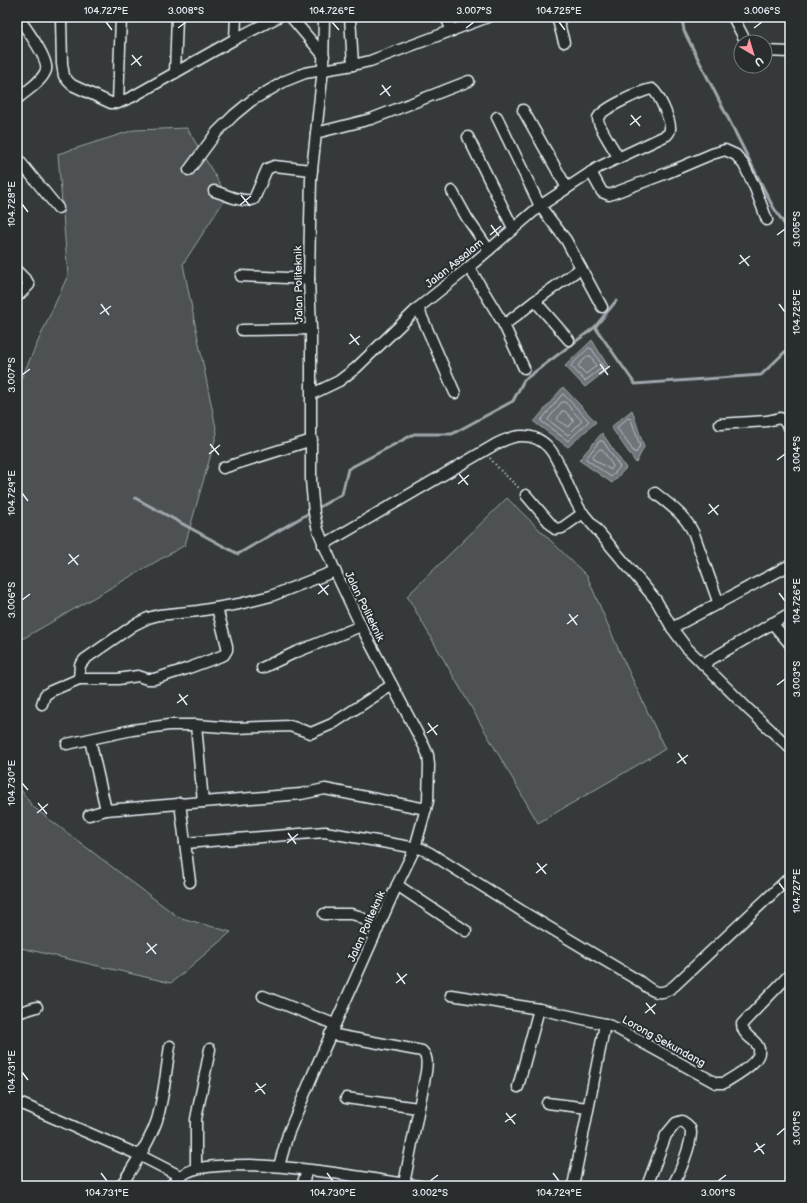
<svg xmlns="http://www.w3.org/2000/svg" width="807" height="1203" viewBox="0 0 807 1203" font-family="'Balsamiq Sans',sans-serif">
	<rect width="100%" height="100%" fill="#35393a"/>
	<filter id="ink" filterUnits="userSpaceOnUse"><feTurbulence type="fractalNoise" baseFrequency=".025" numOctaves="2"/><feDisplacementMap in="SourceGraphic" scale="8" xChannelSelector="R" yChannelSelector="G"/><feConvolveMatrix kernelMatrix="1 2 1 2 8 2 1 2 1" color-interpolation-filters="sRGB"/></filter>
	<g filter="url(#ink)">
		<!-- green -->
		<g fill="#4d5152" stroke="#9aa1a5">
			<polygon points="187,128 227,196 183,264 217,433 185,545 17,642 17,388 68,275 58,154 134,130"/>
			<polygon points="507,498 587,576 617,646 665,749 538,823 407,596"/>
			<polygon points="17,784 32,806 178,917 231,932 171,983 17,947"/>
		</g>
		<!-- water -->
		<g fill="#707579" stroke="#a0a7ac">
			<polygon points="592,340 609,368 585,387 565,366"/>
			<polygon points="563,387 596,422 568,447 534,422"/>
			<polygon points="632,410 644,447 636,463 611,427"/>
			<polygon points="602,433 626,468 612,483 579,460"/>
		</g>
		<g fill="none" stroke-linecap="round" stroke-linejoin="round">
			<!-- shore -->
			<g stroke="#b8bfc5" stroke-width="1">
				<polygon points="589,348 592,349 603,367 585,381 571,366"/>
				<polygon points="588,356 591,356 596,366 586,374 578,366"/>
				<polygon points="563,394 589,421 568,441 541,421"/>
				<polygon points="562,402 565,402 582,421 568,435 548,420"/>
				<polygon points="562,411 565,411 573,420 573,422 568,427 557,420"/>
				<polygon points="628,418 631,419 640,446 636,453 634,452 617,428"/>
				<polygon points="600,441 603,441 620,467 611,477 586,459"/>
				<polygon points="600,449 602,449 613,466 611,470 593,459 593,456"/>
			</g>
			<!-- stream -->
			<g stroke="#a0a7ac" stroke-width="3">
				<polyline points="682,17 684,31 772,205 790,233"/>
				<polyline points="595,327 635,384 761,375 790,347"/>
				<polyline points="135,498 238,554 342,494 348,469 414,434 452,434 513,401 524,380 595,327 616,301"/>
			</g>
			<!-- minor casing -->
			<g stroke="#e8f1f8" stroke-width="13">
				<g id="minor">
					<polyline points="291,17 324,56"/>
					<polyline points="350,17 353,65"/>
					<polyline points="446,17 452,31"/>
					<polyline points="557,17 564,42"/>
					<polyline points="733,17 746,42"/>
					<polyline points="61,18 62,64 64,76 68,81 72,85 111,103 118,103 132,97 235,39 278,17"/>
					<polyline points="235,39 236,17"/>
					<polyline points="765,51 790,52"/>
					<polyline points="175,73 177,17"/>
					<path d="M17,99C26,91 42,82 46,70C49,59 25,27 18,17"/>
					<polyline points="118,103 121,17"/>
					<polyline points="523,110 567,188"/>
					<polyline points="497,117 540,206 566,240 602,307"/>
					<polyline points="316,133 371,119 469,81"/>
					<polyline points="468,137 513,228"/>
					<polyline points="17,158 58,208"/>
					<polyline points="189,170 217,132 234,115 251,101 285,81 305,73 353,65 370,61 488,17"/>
					<polyline points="591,172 602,192 609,195 667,173 712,154 725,150 736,155 744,165 755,188 767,220"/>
					<path d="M214,191C225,194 243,204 254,199L267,169L274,166L312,170"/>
					<polyline points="452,191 467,218 489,250"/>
					<polyline points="469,267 504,325 524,368"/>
					<polyline points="17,271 27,281 29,285 17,297"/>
					<polyline points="241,276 309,279"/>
					<polyline points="535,301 569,340"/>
					<polyline points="418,308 455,393"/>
					<polyline points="504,325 535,301 581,268"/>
					<polyline points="242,330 311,329"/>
					<path d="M312,394L339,381L356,368L418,308L469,267L540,206L599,167L667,135C669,133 670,132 670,129C671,121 659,94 652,89C643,90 599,110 598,118C597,124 615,151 618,157"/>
					<polyline points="720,424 767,421 780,418 783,420 790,428"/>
					<polyline points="223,468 312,440"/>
					<path d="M655,493C671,506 685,515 694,534L719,604"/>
					<polyline points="526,495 555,529 562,528 583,513"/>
					<path d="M323,545L496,444C504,440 514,436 522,436C549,436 556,458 565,478C570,490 575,501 581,511L656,600L672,628L686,647L748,709L790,748"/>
					<polyline points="772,623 790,644"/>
					<polyline points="672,628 790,565"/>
					<polyline points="703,664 790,613"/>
					<polyline points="262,668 294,653 361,626"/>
					<polyline points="79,679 80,665 85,659 134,625 148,618 159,615 198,611 239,604 271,596 335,571"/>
					<polyline points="42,704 45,695 51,691 79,679 118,679 138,676 147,679 154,679 186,669 224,655 227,650 227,646 217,608"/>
					<polyline points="196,725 203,802"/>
					<polyline points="90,740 106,810"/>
					<polyline points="67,744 132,730 169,725 196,725 236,728 290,726 311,733 332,724 392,685"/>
					<polyline points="180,803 190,882"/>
					<polyline points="89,815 106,810 301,794 325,789 426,809"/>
					<path d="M185,843L325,832L422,849L430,853L525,913L639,981C652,991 659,998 674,986L790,877"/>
					<polyline points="397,885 466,931"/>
					<polyline points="324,914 351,914 359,916 378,929"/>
					<path d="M451,995L539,1009L605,1024L616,1028L716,1083H724C733,1077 762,1062 759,1049C758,1044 753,1040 749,1037C745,1033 742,1030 742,1024L790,974"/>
					<polyline points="263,996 334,1024"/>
					<polyline points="17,1013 37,1007"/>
					<path d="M330,1034L422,1051C428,1057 427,1064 426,1072L404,1184"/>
					<polyline points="518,1087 539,1009"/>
					<polyline points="346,1098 418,1108"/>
					<polyline points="17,1102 139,1155 180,1176"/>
					<polyline points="547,1103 588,1108"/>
					<polyline points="279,1166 288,1134 313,1074 397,885 415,848 428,801 429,765 428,755 424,746 361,626 335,571 318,530 314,513 311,480 311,329 309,279 310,223 311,179 323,69 324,17"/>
					<polyline points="196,1169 196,1119 210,1049"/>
					<path d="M121,1186C134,1165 149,1143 157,1120C164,1096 166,1071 170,1046"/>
					<path d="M170,1186C177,1178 185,1172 195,1169C213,1165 232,1165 250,1165C307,1167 364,1178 420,1186"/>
					<polyline points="302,1186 307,1170"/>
					<polyline points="573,1186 605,1024"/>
					<path d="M647,1186L666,1135L676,1123L682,1121C687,1124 691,1127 691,1133C691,1145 679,1176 672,1186"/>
				</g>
			</g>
			<!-- path -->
			<polyline stroke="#e8f1f8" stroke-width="2" stroke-dasharray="1 3" stroke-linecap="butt" points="490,458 500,470 519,488"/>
			<!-- minor -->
			<use href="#minor" stroke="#2a2d2e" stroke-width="10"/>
		</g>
	</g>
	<!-- ticks -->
	<path fill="none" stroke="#e8f1f8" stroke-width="1.5" d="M106,22L112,30M332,22L339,30M559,22L565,30M178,28L186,22M466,28L474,22M754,28L762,22M132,55L141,66M131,65L142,56M382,85L390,96M380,95L391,86M631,115L640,126M630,125L641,116M241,195L250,206M22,204L28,212M240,205L251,196M491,225L499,236M490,235L501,226M777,235L785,229M740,255L749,266M739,264L750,256M101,304L109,315M779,304L785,312M100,314L111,306M350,334L359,345M349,344L360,336M600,364L608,375M599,374L610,366M22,375L30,369M210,444L219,455M209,454L220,445M777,460L785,454M459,474L468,485M458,484L469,475M22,493L28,501M709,504L718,515M708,514L719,505M69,554L78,565M68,564L79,555M319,584L328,595M779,593L785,601M318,594L329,585M22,600L30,594M569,614L577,625M567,624L578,615M777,685L785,679M179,694L187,705M177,703L188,695M428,723L437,735M427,733L438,725M678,753L686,764M677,763L688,755M22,783L28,790M38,803L47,814M37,813L48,804M288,833L296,844M287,843L298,834M537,863L546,874M536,873L547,864M779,883L785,891M147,943L156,954M146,953L157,944M397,973L405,984M396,983L407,974M646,1003L655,1014M645,1013L656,1004M22,1072L28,1080M256,1083L265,1094M255,1092L266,1084M506,1113L515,1124M505,1122L516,1114M777,1135L785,1128M756,1143L764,1154M754,1152L765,1144M101,1173L107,1181M327,1173L333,1181M553,1173L559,1181M430,1181L438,1175M718,1181L726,1175"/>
	<g text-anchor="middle" stroke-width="4" stroke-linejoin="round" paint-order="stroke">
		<!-- street labels -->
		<g font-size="11" fill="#e8f1f8" stroke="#2a2d2e">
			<text transform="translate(454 263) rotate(-39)" y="4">Jalan Assalam</text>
			<text transform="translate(298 284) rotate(-91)" y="4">Jalan Politeknik</text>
			<text transform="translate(365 606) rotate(64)" y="4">Jalan Politeknik</text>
			<text transform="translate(366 926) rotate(-66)" y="4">Jalan Politeknik</text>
			<text transform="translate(664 1041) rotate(29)" y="4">Lorong Sekundang</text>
		</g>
	</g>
	<!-- margin -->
	<rect width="807" height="1203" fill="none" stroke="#2a2d2e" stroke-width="44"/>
	<!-- north arrow -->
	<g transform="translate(753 54) rotate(142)"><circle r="19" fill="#2a2d2e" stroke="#767b7f"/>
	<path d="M0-3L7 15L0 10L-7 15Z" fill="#ff9aa2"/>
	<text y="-6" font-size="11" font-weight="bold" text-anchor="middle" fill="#e8f1f8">U</text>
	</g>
	<rect x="22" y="22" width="763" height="1159" fill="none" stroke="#e8f1f8" stroke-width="1.5"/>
	<g font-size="10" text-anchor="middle" fill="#e8f1f8">
		<text x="106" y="14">104.727°E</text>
		<text x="186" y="14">3.008°S</text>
		<text x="332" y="14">104.726°E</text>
		<text x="474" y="14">3.007°S</text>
		<text x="559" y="14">104.725°E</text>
		<text x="762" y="14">3.006°S</text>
		<text transform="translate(11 204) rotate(-90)" y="4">104.728°E</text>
		<text transform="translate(796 229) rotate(-90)" y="4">3.005°S</text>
		<text transform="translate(796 312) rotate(-90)" y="4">104.725°E</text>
		<text transform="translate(11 375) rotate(-90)" y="4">3.007°S</text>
		<text transform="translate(796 454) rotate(-90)" y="4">3.004°S</text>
		<text transform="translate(11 493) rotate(-90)" y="4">104.729°E</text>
		<text transform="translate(11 600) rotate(-90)" y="4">3.006°S</text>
		<text transform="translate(796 601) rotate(-90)" y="4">104.726°E</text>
		<text transform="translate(796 679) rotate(-90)" y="4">3.003°S</text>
		<text transform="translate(11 783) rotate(-90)" y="4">104.730°E</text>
		<text transform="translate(796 891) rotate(-90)" y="4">104.727°E</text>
		<text transform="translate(11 1072) rotate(-90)" y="4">104.731°E</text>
		<text transform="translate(796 1128) rotate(-90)" y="4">3.001°S</text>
		<text x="107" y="1196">104.731°E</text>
		<text x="333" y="1196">104.730°E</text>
		<text x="430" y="1196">3.002°S</text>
		<text x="559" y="1196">104.729°E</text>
		<text x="718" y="1196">3.001°S</text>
	</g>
</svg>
